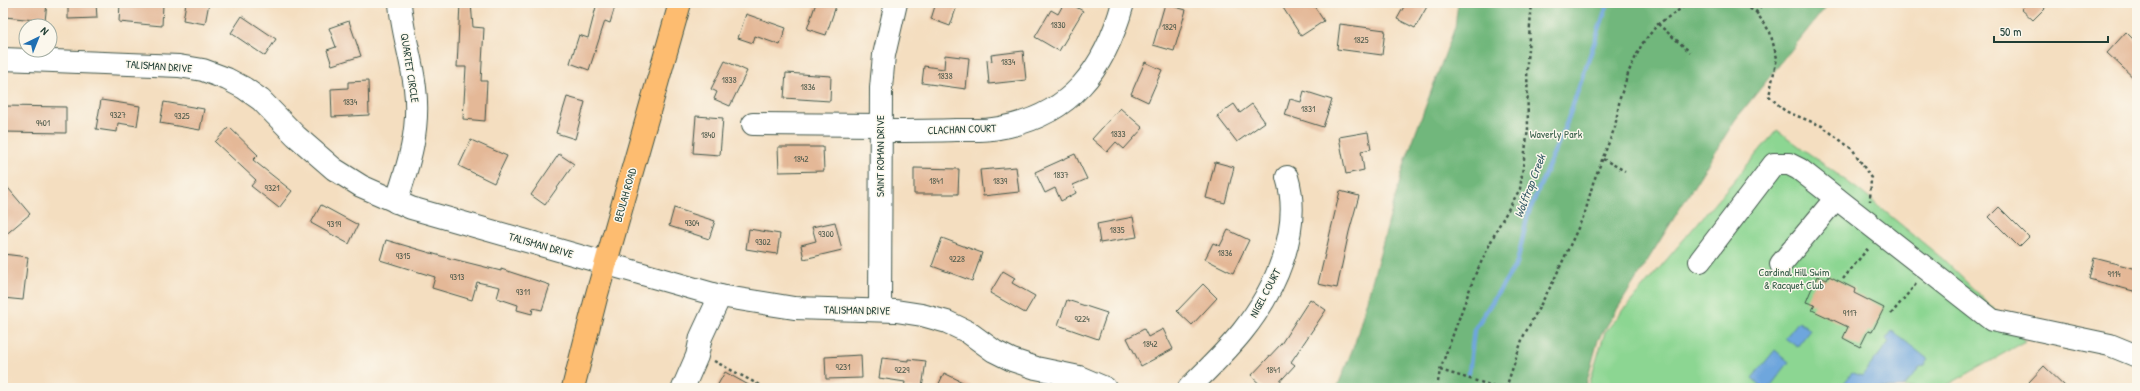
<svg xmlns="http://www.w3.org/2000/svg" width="2140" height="391" viewBox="0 0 2140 391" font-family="'Patrick Hand',sans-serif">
	<rect width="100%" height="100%" fill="#fbf7ec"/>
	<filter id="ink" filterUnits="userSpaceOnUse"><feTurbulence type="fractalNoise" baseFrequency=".025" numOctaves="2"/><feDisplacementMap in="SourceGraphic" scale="8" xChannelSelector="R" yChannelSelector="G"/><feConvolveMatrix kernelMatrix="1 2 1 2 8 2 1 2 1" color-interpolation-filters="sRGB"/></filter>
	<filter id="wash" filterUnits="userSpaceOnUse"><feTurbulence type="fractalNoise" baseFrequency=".012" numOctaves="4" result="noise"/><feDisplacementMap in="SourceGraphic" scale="16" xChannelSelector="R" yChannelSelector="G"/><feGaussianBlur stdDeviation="0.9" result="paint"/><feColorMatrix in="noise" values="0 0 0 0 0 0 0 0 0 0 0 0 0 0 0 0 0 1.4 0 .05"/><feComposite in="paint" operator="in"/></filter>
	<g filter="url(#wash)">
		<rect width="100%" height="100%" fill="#f4dec0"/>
		<!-- green -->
		<polygon fill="#8cd692" stroke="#568a63" points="1777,130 1860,191 1944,260 2026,341 1942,388 1588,388 1605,332"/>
		<!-- forest -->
		<polygon fill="#71b77c" stroke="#487a58" points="1458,3 1829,3 1735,120 1598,340 1585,388 1337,388 1355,343 1406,159 1455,27"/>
		<!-- water -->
		<g fill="#6ea6dd" stroke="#467288">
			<polygon points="1799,321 1810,330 1797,347 1785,338"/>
			<polygon points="1892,331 1929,360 1923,367 1921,366 1903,388 1840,388 1852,373 1862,376 1889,342 1886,339"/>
			<polygon points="1775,350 1789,362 1769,388 1764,388 1752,378"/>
		</g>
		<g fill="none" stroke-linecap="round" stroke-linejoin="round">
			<!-- stream -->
			<polyline stroke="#6ea6dd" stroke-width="4.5" points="1469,373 1474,330 1517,263 1528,214 1567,122 1608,3"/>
		</g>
		<g id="blocks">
			<!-- building -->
			<g fill="#e4b897">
				<polygon points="7,3 47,3 45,21 5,17"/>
				<polygon points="68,3 96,3 97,18 68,19"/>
				<polygon points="120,3 163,4 162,26 119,22"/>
				<polygon points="186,3 209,3 205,24 183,20"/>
				<polygon points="460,3 471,3 473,27 484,28 481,81 487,81 485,121 463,119 466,67 457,67"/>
				<polygon points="597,3 616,3 610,23 605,21 589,70 570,63 579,35 588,38"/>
				<polygon points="816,3 837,3 826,35 807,29"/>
				<polygon points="936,3 958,3 950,26 931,19"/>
				<polygon points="1064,3 1069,3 1083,11 1059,51 1035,37 1051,10 1058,14"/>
				<polygon points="1280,3 1312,3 1324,21 1301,36"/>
				<polygon points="1406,3 1429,3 1415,28 1397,19"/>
				<polygon points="2027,3 2050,3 2033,20 2021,9"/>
				<polygon points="1165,4 1186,10 1174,51 1153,45"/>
				<polygon points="746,14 786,28 780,45 755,36 753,43 738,38"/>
				<polygon points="242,16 276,39 265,56 231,33"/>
				<polygon points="349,21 361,56 332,65 327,50 336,47 329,28"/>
				<polygon points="1340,24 1385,30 1382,55 1337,49"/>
				<polygon points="2126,32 2137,43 2137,81 2107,53"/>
				<polygon points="1023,51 1026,80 989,84 987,60 992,61 991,55"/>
				<polygon points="945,55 969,58 966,89 922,83 924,66 944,69"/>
				<polygon points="725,61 747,71 730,106 714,99 717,92 711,89"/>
				<polygon points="1145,62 1162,70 1148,102 1131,94"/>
				<polygon points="786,73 831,76 830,101 784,98"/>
				<polygon points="368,81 369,115 332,117 331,89 348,88 348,82"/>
				<polygon points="1304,91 1332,100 1323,127 1285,115 1290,99 1301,102"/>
				<polygon points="567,97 585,102 575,139 556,133"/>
				<polygon points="101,100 140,106 137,126 118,123 117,132 96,129"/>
				<polygon points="164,102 204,109 200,130 160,123"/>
				<polygon points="1234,104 1240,113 1252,104 1265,122 1237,142 1217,116"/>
				<polygon points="3,106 66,107 66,133 3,132"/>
				<polygon points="1120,108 1143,128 1124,149 1116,142 1107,152 1092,139"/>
				<polygon points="696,116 723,118 720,155 693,153"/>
				<polygon points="229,127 258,155 253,160 292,191 279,208 251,186 256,180 215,142"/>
				<polygon points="1368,132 1371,149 1361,151 1364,170 1346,174 1339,137"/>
				<polygon points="471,140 507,156 494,183 459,166"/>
				<polygon points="778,147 823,147 824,171 779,172"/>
				<polygon points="559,154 574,164 545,205 531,195"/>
				<polygon points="1075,154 1087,179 1073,185 1076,193 1061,201 1055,188 1045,193 1035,172"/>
				<polygon points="1215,162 1234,167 1225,203 1206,198"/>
				<polygon points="1016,167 1019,192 983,196 980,170"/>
				<polygon points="914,168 959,169 958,194 914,194"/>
				<polygon points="3,182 30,214 3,237"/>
				<polygon points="1340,191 1359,196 1349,232 1337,288 1318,284"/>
				<polygon points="321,205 358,225 349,244 311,223"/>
				<polygon points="1999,207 2029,237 2019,247 1989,217"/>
				<polygon points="674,208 715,221 709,239 669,226"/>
				<polygon points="1133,217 1137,237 1100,243 1097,224"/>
				<polygon points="835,222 842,250 804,259 801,245 816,241 812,227"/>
				<polygon points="749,229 780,234 777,254 746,249"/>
				<polygon points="1228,230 1249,240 1233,273 1205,259 1213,243 1220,246"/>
				<polygon points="942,238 982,253 972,281 932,266"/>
				<polygon points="386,240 441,256 501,271 501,269 550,285 542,310 533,308 532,314 517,310 518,305 497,298 500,287 477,282 472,300 432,288 435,277 380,260"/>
				<polygon points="3,254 28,257 23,300 3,298"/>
				<polygon points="2094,258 2137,269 2137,292 2089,279"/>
				<polygon points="1003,271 1015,278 1012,283 1035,296 1025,313 990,293"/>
				<polygon points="1817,276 1827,280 1829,276 1855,289 1854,293 1884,308 1872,332 1868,331 1860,347 1843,338 1848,327 1812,310 1815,305 1806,302"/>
				<polygon points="1203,284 1217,298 1192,325 1177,311"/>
				<polygon points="1310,299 1326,310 1291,362 1295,365 1274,388 1264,388 1251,376 1281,344"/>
				<polygon points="1067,300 1107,313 1098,339 1058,325"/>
				<polygon points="1144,329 1148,337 1163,329 1173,349 1141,366 1127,338"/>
				<polygon points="861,355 862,378 826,379 825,357"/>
				<polygon points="882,358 908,361 908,359 926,361 922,388 904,388 905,382 879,378"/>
				<polygon points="2044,366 2067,388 2035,388 2029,382"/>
				<polygon points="725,372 754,388 716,388"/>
				<polygon points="944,373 975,388 937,388"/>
			</g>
		</g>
	</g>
	<g filter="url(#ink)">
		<use href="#blocks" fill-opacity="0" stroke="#3f5549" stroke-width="1"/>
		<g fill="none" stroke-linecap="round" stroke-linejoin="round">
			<!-- minor casing -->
			<g stroke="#3f5549" stroke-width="24">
				<g id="minor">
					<polyline points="3,59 179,66 203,70 227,79 244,88 261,100 296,136 334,169 361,186 411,208 720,296 794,308 896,311 922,315 947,322 968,332 994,351 1012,360 1036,368 1079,377 1105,388"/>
					<polyline points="753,124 880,125"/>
					<path d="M880,131C906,131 931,131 956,130C970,130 985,131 999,128C1071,116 1105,69 1123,3"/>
					<path d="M396,202C409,164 420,129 415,88C412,59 402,32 400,3"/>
					<polyline points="1700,261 1774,164 1789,164 1799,169 1992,320 2110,345 2137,356"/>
					<polyline points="1781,264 1836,198"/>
					<polyline points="880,310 881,88 884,55 896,3"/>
					<polyline points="683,388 697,356 701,337 720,296"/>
					<path d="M1189,388C1207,370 1226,352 1242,332C1275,291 1303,229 1287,177"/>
				</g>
			</g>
			<!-- major casing -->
			<g stroke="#3f5549" stroke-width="24">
				<polyline id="major" points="573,388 597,294 680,3"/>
			</g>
			<!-- path -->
			<g stroke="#3f5549" stroke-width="2.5" stroke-dasharray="3 3" stroke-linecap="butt">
				<polyline points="1739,3 1756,12 1763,3"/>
				<polyline points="1756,12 1770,32 1777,58 1769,96 1785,111 1822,126 1853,150 1871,178 1870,201"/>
				<polyline points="1658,24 1690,52"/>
				<polyline points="1603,159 1625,171"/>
				<polyline points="1843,279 1869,247"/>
				<polyline points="1891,314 1916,284"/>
				<polyline points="714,361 765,388"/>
				<polyline points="1440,370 1500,388"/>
				<polyline points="1437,388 1440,370 1475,275 1497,229 1520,189 1528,129 1527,60 1532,3"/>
				<polyline points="1506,388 1523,337 1553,282 1585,213 1593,183 1615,127 1620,98 1629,71 1642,44 1658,24 1688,4 1693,3"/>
			</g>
			<!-- minor -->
			<use href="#minor" stroke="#fff" stroke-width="22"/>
			<!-- major -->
			<use href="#major" stroke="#fdbc6f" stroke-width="22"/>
		</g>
	</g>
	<g text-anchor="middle" stroke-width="3" stroke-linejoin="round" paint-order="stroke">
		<!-- number labels -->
		<g font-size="9" fill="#505c4d">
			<text x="1058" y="28">1830</text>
			<text x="1169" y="30">1829</text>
			<text x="1361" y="43">1825</text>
			<text x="1008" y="65">1834</text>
			<text x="945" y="79">1838</text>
			<text x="729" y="83">1838</text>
			<text x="808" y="90">1836</text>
			<text x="350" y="105">1834</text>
			<text x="1308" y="112">1831</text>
			<text x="118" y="118">9327</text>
			<text x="182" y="119">9325</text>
			<text x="43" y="126">9401</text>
			<text x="1118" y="137">1833</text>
			<text x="708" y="138">1840</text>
			<text x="801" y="162">1842</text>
			<text x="1061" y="178">1837</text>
			<text x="936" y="184">1841</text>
			<text x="1000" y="184">1839</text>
			<text x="272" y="191">9321</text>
			<text x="692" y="226">9304</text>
			<text x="334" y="227">9319</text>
			<text x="1117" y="233">1835</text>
			<text x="826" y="237">9300</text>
			<text x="763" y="245">9302</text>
			<text x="1225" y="256">1836</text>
			<text x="403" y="259">9315</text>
			<text x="957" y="262">9228</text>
			<text x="2114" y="277">9114</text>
			<text x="457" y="280">9313</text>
			<text x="523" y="295">9311</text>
			<text x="1850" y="316">9117</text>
			<text x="1082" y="322">9224</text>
			<text x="1150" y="347">1842</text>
			<text x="843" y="370">9231</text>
			<text x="902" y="373">9229</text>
			<text x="1273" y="373">1841</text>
		</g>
		<!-- street labels -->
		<g font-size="11" fill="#1f3d34" stroke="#fbf7ec">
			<text transform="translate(159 66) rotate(4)" y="4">TALISMAN DRIVE</text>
			<text transform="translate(410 68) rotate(81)" y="4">QUARTET CIRCLE</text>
			<text transform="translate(962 129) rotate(-2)" y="4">CLACHAN COURT</text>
			<text transform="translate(880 156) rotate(-90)" y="4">SAINT ROMAN DRIVE</text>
			<text transform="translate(625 195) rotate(-74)" y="4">BEULAH ROAD</text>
			<text transform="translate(541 245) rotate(16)" y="4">TALISMAN DRIVE</text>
			<text transform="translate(1265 293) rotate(-62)" y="4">NIGEL COURT</text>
			<text transform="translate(857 310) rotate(1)" y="4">TALISMAN DRIVE</text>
		</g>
		<!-- park labels -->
		<g font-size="11" fill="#355c47" stroke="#fbf7ec">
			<text x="1556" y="138">Waverly Park</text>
			<text x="1794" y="276">Cardinal Hill Swim<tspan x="1794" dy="13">&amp; Racquet Club</tspan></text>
		</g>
		<!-- water labels -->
		<g font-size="12" font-style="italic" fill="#375c67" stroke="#fbf7ec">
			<text transform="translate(1530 186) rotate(-69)" y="4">Wolftrap Creek</text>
		</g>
	</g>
	<!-- margin -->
	<rect width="2140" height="391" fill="none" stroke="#fbf7ec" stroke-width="16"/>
	<!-- north arrow -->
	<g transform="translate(38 38) rotate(43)"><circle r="19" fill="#fbf7ec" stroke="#a3ada2"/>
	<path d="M0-3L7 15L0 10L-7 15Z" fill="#1f6fb2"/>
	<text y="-6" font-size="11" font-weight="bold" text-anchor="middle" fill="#1f3d34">N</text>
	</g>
	<!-- scale -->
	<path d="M1994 36v6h114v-6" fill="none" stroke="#1f3d34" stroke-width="2"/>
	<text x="2000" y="36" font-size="12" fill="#1f3d34" stroke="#fbf7ec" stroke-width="3" paint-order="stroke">50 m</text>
</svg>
